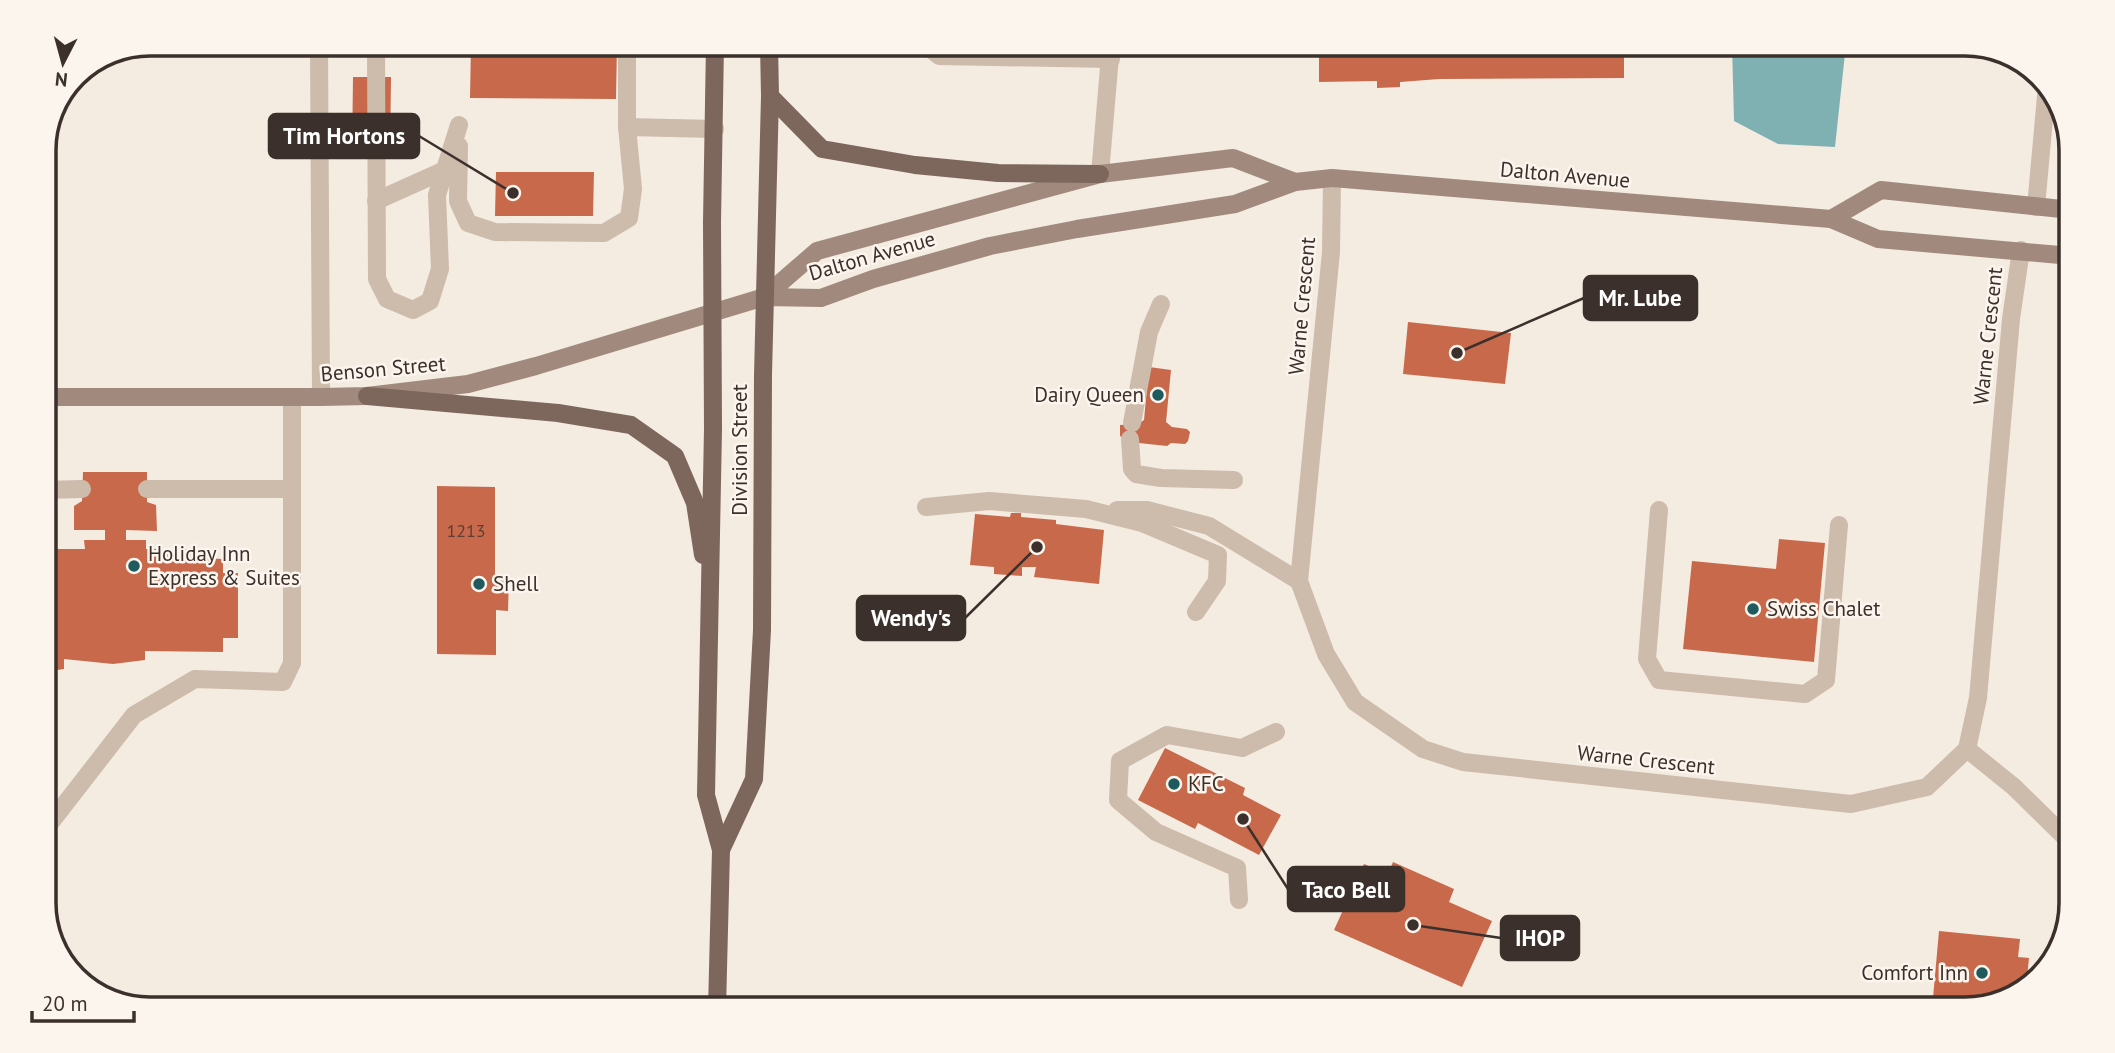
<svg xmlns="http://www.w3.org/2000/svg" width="2115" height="1053" viewBox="0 0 2115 1053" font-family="'PT Sans',sans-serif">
	<rect width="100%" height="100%" fill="#f4ebe1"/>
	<!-- water -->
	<polygon fill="#7fb0b2" points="1732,44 1846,44 1835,147 1778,144 1734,121"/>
	<!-- building -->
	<g fill="#c8694b">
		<polygon points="471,44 617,44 616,99 470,98"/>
		<polygon points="1319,44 1624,44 1624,78 1439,79 1400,82 1400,87 1377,88 1377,81 1319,82"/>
		<polygon points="353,77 391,77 390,154 352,154"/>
		<polygon points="496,172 594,172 593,216 495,216"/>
		<polygon points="1408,322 1511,333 1505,384 1403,374"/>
		<polygon points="1149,367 1171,370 1166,422 1172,427 1187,429 1190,432 1188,441 1185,444 1171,443 1167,446 1139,443 1135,439 1123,438 1120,436 1120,425 1138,424 1144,420"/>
		<polygon points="83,472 147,472 147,502 156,505 157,531 126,530 126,540 146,540 146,549 205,549 205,558 223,559 223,573 238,573 238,638 223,638 223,652 145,651 145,660 113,664 64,659 64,669 44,672 44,549 85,549 84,540 105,540 105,530 74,530 74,506 82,501"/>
		<polygon points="437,486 495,487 495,576 509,576 508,611 496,610 496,655 437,654"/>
		<polygon points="1011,513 1021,513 1021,517 1056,520 1056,524 1104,530 1099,584 1034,577 1036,567 1022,567 1022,576 994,574 994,567 970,565 975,514 1010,517"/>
		<polygon points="1779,539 1825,543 1814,662 1683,649 1692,561 1776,569"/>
		<polygon points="1165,748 1245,788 1243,795 1281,815 1259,855 1198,823 1195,829 1138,800"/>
		<polygon points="1393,862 1454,889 1449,902 1492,921 1462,987 1334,930 1364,864 1388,874"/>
		<polygon points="1939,931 2020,939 2018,957 2029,958 2026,988 2024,992 1965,1009 1932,1009"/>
	</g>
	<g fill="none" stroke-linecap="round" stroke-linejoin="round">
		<!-- lane -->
		<g stroke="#cdbbac" stroke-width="18">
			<polyline points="319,44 321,397"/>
			<polyline points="376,44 377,279 387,299 413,310 430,301 440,269 437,195 459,125"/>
			<polyline points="627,44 627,127 715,129"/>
			<polyline points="925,44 939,56 1111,59"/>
			<polyline points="459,146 458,201 468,223 495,232 604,233 629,218 633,189 627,127"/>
			<polyline points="1100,174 1111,44"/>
			<polyline points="376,201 445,170"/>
			<polyline points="2036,207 2047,85"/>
			<polyline points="1132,423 1149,332 1161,304"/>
			<polyline points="1130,439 1132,469 1136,474 1161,478 1234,480"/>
			<polyline points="147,489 292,489"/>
			<polyline points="44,490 82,489"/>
			<polyline points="926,507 989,501 1086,509 1142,523 1218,555 1217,581 1196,612"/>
			<polyline points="1117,510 1147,510 1209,526 1299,581"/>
			<polyline points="1659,510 1647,659 1659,680 1805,694 1826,680 1839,525"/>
			<polyline points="1967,749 2014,787 2071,843"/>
			<polyline points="44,831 134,715 195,679 283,682 292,663 292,398"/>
			<polyline points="1239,900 1237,868 1156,832 1118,800 1120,761 1167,735 1242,748 1276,732"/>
		</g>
		<!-- street -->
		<polyline stroke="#cdbbac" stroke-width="18" points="1332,178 1331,252 1299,581 1326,654 1355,702 1423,749 1463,762 1851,804 1927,787 1967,749 1978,698 2011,319 2021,250"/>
		<!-- secondary -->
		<g stroke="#a18a7d" stroke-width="18">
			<polyline points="1831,219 1881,190 2071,210"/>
			<polyline points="764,297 817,251 1100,174 1233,158 1295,182"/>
			<polyline points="44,397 321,397 367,396 468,384 536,366 764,297 821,298 873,279 990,246 1077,229 1235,204 1295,182 1332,178 1831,219 1878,239 2071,256"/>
		</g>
		<!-- primary -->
		<g stroke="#7d675c" stroke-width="18">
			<polyline points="715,44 712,222 713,429 706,795 721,850"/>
			<polyline points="770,96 822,149 915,165 998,173 1100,174"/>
			<polyline points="367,396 558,413 631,425 675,456 695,503 703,555"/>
			<polyline points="717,1009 721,850 754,779 762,630 763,375 770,96 769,44"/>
		</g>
	</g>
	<!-- markers -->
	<g fill="#1f5a5e" stroke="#fbf5ee" stroke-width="2.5">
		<circle cx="1158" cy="395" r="7"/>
		<circle cx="134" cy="566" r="7"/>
		<circle cx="479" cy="584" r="7"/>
		<circle cx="1753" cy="609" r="7"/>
		<circle cx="1174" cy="784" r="7"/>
		<circle cx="1982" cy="973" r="7"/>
	</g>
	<g text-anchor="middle" stroke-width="5" stroke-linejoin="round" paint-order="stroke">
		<!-- number labels -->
		<g font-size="18" fill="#5e3e33">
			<text x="466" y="537">1213</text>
		</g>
		<!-- street labels -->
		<g font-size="21" fill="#3b302b" stroke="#fbf5ee">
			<text transform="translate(1565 175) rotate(5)" y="7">Dalton Avenue</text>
			<text transform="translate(872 256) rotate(-16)" y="7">Dalton Avenue</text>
			<text transform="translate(1302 306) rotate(-85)" y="7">Warne Crescent</text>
			<text transform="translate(1988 336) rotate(-84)" y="7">Warne Crescent</text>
			<text transform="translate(383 369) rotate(-5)" y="7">Benson Street</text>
			<text transform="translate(740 450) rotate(-90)" y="7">Division Street</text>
			<text transform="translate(1646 760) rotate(6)" y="7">Warne Crescent</text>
		</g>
		<!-- poi labels -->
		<g font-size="21" fill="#3b302b" stroke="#fbf5ee" text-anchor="start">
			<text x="1144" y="402" text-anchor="end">Dairy Queen</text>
			<text x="148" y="561">Holiday Inn<tspan x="148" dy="24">Express &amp; Suites</tspan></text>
			<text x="493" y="591">Shell</text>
			<text x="1767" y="616">Swiss Chalet</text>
			<text x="1188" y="791">KFC</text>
			<text x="1968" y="980" text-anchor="end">Comfort Inn</text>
		</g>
	</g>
	<!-- crop -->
	<path d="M0 0H2115V1053H0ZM150 56H1965A94 94 0 0 1 2059 150V903A94 94 0 0 1 1965 997H150A94 94 0 0 1 56 903V150A94 94 0 0 1 150 56Z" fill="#fbf5ee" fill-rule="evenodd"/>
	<path fill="none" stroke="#3b302b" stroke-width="3.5" d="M150 56H1965A94 94 0 0 1 2059 150V903A94 94 0 0 1 1965 997H150A94 94 0 0 1 56 903V150A94 94 0 0 1 150 56Z"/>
	<!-- callouts -->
	<path fill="none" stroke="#3b302b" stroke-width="2.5" d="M513 193L419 136M1457 353L1584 298M1037 547L965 618M1243 819L1288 889M1413 925L1501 938"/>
	<g fill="#3b302b" stroke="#fbf5ee" stroke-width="2.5">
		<circle cx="513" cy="193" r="7"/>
		<circle cx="1457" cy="353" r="7"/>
		<circle cx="1037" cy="547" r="7"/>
		<circle cx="1243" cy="819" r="7"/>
		<circle cx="1413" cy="925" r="7"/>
	</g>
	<g fill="#3b302b" stroke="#3b302b" stroke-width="2.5">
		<rect x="269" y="114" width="150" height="44" rx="7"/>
		<rect x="1584" y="276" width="113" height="44" rx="7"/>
		<rect x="857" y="596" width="108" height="44" rx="7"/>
		<rect x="1288" y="867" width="116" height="44" rx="7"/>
		<rect x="1501" y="916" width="78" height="44" rx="7"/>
	</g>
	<g font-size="23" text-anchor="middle" font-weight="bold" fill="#fff">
		<text x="344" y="144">Tim Hortons</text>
		<text x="1640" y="306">Mr. Lube</text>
		<text x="911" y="626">Wendy's</text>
		<text x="1346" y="898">Taco Bell</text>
		<text x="1540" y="946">IHOP</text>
	</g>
	<!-- north arrow -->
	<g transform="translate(63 63) rotate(186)" stroke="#fbf5ee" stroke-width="5" paint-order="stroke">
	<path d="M0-5L12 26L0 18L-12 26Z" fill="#3b302b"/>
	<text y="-10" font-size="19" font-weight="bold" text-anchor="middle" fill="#3b302b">N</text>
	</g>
	<!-- scale -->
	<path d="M32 1011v10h102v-10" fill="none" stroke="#3b302b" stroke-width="3.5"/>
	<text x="42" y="1011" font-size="21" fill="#3b302b" stroke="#fbf5ee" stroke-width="5" paint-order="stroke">20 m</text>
</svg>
